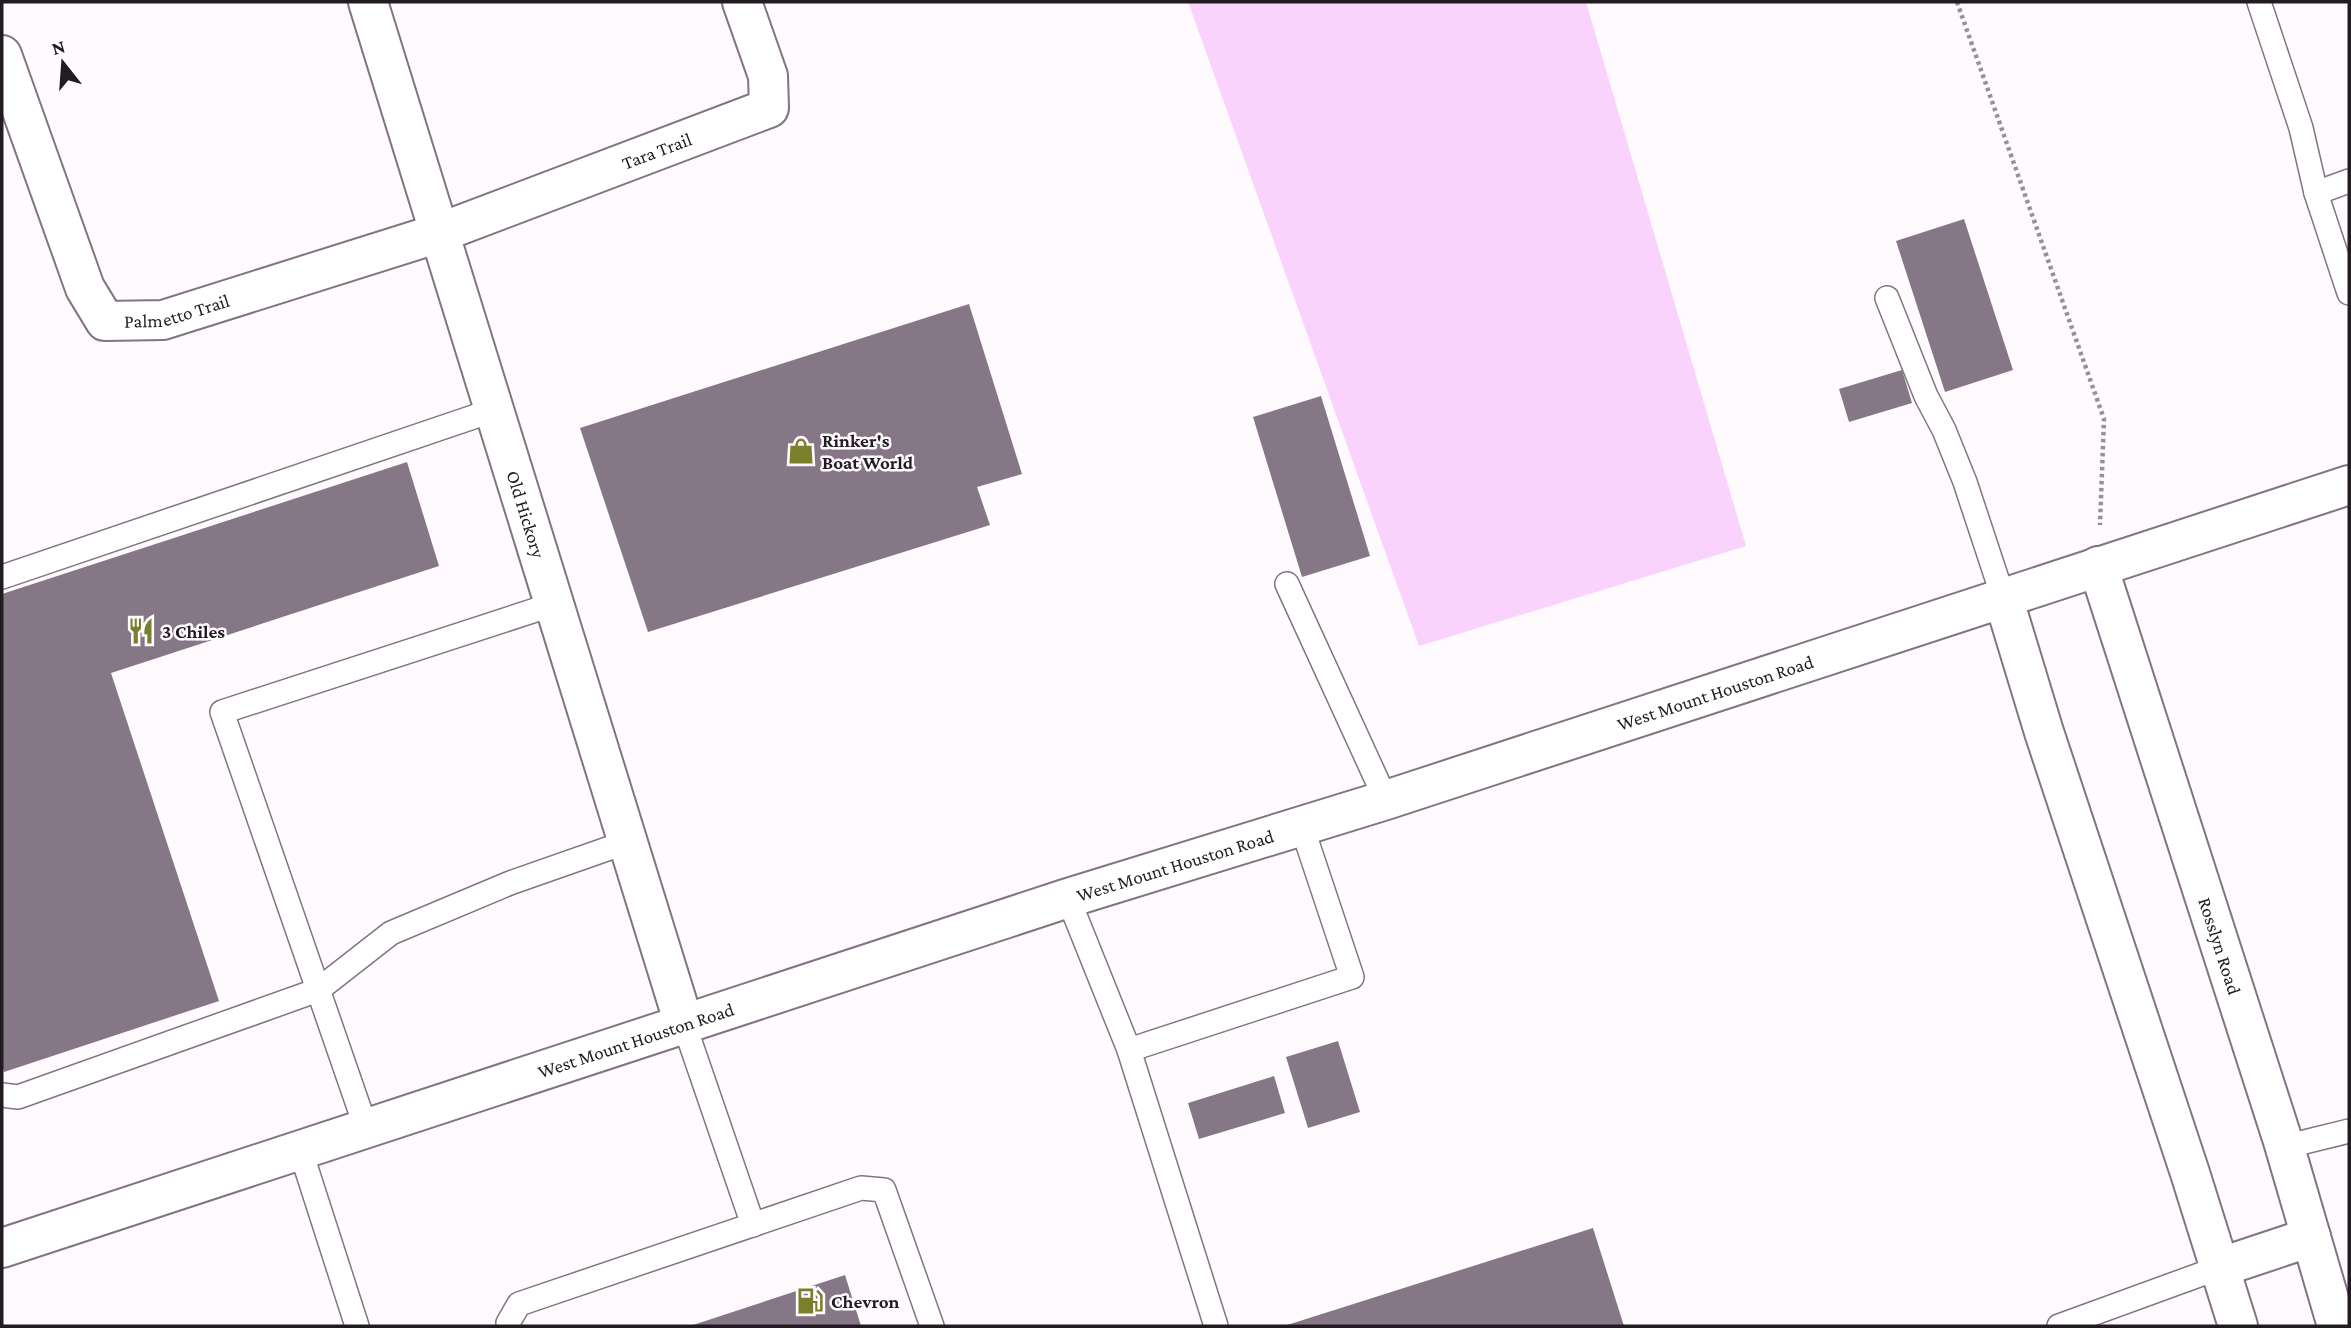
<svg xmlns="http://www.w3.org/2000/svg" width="2351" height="1328" viewBox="0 0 2351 1328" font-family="'Crimson Pro',serif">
	<rect width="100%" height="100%" fill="#fefafe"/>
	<!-- green -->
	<polygon fill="#f9d3fc" points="1188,2 1586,2 1746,546 1419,646"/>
	<!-- building -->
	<g fill="#867787">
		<polygon points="1964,219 2013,370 1945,392 1896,241"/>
		<polygon points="969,304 1022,474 977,487 990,525 648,632 580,428"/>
		<polygon points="1902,370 1912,403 1849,422 1839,389"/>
		<polygon points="1321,396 1370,556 1302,577 1253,417"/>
		<polygon points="407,462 439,566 111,673 219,1001 4,1072 2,1065 2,594"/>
		<polygon points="1338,1041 1360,1112 1308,1128 1286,1057"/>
		<polygon points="1274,1076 1285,1113 1199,1139 1188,1103"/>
		<polygon points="1593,1228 1624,1326 1284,1326"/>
		<polygon points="845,1275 861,1326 690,1326"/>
	</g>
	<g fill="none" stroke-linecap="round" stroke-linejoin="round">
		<!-- service casing -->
		<g stroke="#827483" stroke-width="26">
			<g id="service">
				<polyline points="2259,2 2301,128 2316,193"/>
				<polyline points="2349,181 2316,193 2349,293"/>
				<polyline points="1887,298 1926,396 1944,430 1965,482 2003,597"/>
				<polyline points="2,577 494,410"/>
				<polyline points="1287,584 1386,800"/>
				<polyline points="1068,898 1129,1050 1352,977 1302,827"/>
				<polyline points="684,1024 753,1225"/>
				<polyline points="1129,1050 1216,1326"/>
				<polyline points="2,1095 18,1097 318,990 391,933 510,883 627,842"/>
				<polyline points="366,1128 222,712 554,604"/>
				<polyline points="2284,1147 2349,1131"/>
				<polyline points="300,1149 357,1326"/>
				<polyline points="509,1326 508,1323 519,1304 861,1188 884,1190 932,1326"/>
				<polyline points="2059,1326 2221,1267"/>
			</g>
		</g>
		<!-- minor casing -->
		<g stroke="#827483" stroke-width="42">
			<g id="minor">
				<path id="s1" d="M368,2L684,1024"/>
				<path id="s2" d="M2,55L85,288L105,321L163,320L439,233L769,108L768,76L742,2"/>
				<path id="s3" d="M2098,566L2283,1141L2337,1326"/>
				<polyline points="2003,597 2044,732 2190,1173 2238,1326"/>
				<polyline points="2221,1267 2311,1237"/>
			</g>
		</g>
		<!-- primary casing -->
		<g stroke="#827483" stroke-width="42">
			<g id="primary">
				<path id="s4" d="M2,1248L1068,898L1386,800L2349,485"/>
			</g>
		</g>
		<!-- path -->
		<polyline stroke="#969196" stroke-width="4.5" stroke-dasharray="3.5 3.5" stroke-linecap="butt" points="1957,2 2104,419 2100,525"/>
		<!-- service -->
		<use href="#service" stroke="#fff" stroke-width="23"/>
		<!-- minor -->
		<use href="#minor" stroke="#fff" stroke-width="38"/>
		<!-- primary -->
		<use href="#primary" stroke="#fff" stroke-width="38"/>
	</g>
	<!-- icons -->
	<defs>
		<g id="shop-bare" transform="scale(2.1)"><path d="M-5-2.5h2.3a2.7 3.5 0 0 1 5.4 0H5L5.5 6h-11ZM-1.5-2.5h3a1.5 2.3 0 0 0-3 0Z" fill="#79802b" stroke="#fefafe" stroke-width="2.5" paint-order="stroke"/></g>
		<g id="restaurant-bare" transform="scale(2.1)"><path d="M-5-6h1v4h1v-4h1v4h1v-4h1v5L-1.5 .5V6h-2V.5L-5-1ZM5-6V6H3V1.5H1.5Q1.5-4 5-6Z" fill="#79802b" stroke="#fefafe" stroke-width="2.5" paint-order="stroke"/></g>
		<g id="fuel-bare" transform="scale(2.1)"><path d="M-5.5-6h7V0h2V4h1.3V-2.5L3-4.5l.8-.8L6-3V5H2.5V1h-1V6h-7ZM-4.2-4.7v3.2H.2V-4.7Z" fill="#79802b" stroke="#fefafe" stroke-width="2.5" paint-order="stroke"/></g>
	</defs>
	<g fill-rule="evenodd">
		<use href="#shop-bare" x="801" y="451"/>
		<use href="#restaurant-bare" x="141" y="631"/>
		<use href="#fuel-bare" x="810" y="1301"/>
	</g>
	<g text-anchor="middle" stroke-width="5" stroke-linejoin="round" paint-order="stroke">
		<!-- street labels -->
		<g font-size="19" fill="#221c22" stroke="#fefafe">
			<text dy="7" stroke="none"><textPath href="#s2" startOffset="866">Tara Trail</textPath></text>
			<text dy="7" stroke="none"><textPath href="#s2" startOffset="359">Palmetto Trail</textPath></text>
			<text dy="7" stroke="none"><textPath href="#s1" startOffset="536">Old Hickory</textPath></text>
			<text dy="7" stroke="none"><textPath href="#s4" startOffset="1801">West Mount Houston Road</textPath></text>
			<text dy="7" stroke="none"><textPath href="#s4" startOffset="1234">West Mount Houston Road</textPath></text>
			<text dy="7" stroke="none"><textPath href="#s3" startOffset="399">Rosslyn Road</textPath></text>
			<text dy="7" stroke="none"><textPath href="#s4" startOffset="667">West Mount Houston Road</textPath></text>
		</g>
		<!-- poi labels -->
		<g font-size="19" font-weight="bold" fill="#221c22" stroke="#fefafe" text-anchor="start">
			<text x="822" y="447">Rinker's<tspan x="822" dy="22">Boat World</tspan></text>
			<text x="162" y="638">3 Chiles</text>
			<text x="831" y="1308">Chevron</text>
		</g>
	</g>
	<!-- border -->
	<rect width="2351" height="1328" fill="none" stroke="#221c22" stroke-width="7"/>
	<!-- north arrow -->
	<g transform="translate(63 63) rotate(343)" stroke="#fefafe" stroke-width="5" paint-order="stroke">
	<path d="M0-5L12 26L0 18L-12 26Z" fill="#221c22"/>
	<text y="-10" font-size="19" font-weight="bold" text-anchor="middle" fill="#221c22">N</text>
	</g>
</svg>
